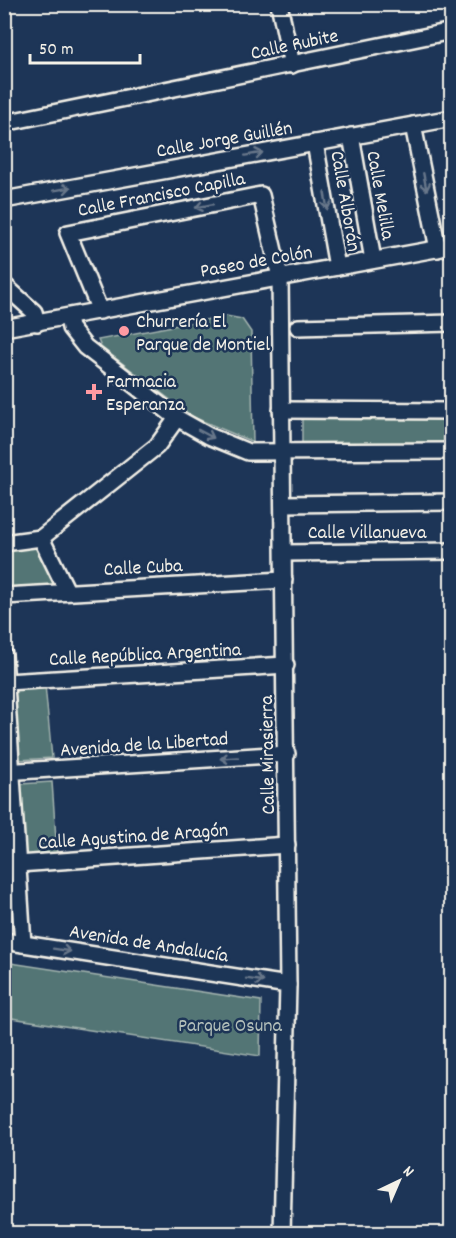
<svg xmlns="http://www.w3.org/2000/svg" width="456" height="1238" viewBox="0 0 456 1238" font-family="Dekko,sans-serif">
	<rect width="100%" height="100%" fill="#1d3557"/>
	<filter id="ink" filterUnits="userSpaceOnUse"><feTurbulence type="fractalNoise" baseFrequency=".0167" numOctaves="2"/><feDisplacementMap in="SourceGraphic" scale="12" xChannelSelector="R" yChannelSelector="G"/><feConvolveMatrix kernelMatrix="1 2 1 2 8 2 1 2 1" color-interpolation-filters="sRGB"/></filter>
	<g filter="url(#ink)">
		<!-- green -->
		<g fill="#527575" stroke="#a3b3ae" stroke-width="1.5">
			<polygon points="226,316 242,319 251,332 253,442 193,417 101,347 98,340"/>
			<rect x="302" y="414" width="142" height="34"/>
			<polygon points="40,546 58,586 6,588 4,551"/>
			<polygon points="45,685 52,758 18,760 12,688"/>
			<polygon points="52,782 57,853 25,855 20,784"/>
			<polygon points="4,962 261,1001 260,1056 5,1017"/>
		</g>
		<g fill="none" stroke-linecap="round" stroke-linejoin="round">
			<!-- minor casing -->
			<g stroke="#f4f1e8" stroke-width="20">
				<g id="minor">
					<polyline points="279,4 292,65"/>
					<polyline points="4,123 452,31"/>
					<polyline points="413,125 438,249"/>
					<polyline points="351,136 373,260"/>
					<polyline points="315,143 337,267"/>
					<polyline points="4,200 452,118"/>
					<polyline points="4,285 34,312 37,323"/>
					<polyline points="100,311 68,233 261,195 280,277 288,985 282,1234"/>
					<polyline points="68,317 70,328 85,347 177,418 209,436 248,452 452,451"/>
					<polyline points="298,327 452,323"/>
					<polyline points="4,328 452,246"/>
					<polyline points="281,410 452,411"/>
					<polyline points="283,504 452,502"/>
					<polyline points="41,538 67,591"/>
					<polyline points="4,543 41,538 157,446 177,418"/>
					<polyline points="284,553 452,551"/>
					<polyline points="4,596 284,580"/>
					<polyline points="4,655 23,944"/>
					<polyline points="6,682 286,665"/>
					<polyline points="4,772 287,754"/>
					<polyline points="18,864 287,845"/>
					<polyline points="4,941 288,985"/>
				</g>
			</g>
			<!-- minor -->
			<use href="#minor" stroke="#1d3557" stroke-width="15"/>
		</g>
		<!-- one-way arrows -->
		<defs><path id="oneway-shaft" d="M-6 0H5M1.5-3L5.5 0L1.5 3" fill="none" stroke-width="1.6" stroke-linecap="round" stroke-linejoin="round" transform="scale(1.5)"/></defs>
		<g stroke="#68778a">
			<use href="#oneway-shaft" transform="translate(254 154) rotate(-10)"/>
			<use href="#oneway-shaft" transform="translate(425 182) rotate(79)"/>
			<use href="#oneway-shaft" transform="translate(62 189) rotate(-10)"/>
			<use href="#oneway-shaft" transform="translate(326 201) rotate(80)"/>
			<use href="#oneway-shaft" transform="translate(204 206) rotate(169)"/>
			<use href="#oneway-shaft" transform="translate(206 434) rotate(28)"/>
			<use href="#oneway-shaft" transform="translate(229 758) rotate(176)"/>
			<use href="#oneway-shaft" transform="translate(62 950) rotate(9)"/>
			<use href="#oneway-shaft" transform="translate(255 980) rotate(9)"/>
		</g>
	</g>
	<!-- markers -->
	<g fill="#ff9aa2" stroke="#1d3557" stroke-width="2">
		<circle cx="124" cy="331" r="6"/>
		<path d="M91 383h6v6h6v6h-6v6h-6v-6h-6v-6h6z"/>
	</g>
	<g text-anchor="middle" stroke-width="5" stroke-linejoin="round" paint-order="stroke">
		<!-- street labels -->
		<g font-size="20" fill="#f4f1e8" stroke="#1d3557">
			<text transform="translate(294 43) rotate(-12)" y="7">Calle Rubite</text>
			<text transform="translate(224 138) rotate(-10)" y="7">Calle Jorge Guillén</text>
			<text transform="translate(161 193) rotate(-11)" y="7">Calle Francisco Capilla</text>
			<text transform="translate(382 195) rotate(80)" y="7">Calle Melilla</text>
			<text transform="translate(347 201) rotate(80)" y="7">Calle Alborán</text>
			<text transform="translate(256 260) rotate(-10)" y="7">Paseo de Colón</text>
			<text x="367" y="538">Calle Villanueva</text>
			<text transform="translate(143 566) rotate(-3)" y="7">Calle Cuba</text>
			<text transform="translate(145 653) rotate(-3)" y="7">Calle República Argentina</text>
			<text transform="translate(144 743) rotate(-4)" y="7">Avenida de la Libertad</text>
			<text transform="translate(266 755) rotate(-91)" y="7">Calle Mirasierra</text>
			<text transform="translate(133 835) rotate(-4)" y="7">Calle Agustina de Aragón</text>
			<text transform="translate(149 942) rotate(9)" y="7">Avenida de Andalucía</text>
		</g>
		<!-- poi labels -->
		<g font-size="20" fill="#f4f1e8" stroke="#1d3557" text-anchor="start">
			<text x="136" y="327">Churrería El<tspan x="136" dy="23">Parque de Montiel</tspan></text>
			<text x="106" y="387">Farmacia<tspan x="106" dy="23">Esperanza</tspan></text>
		</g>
		<!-- park labels -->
		<g font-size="20" fill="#b3bfba" stroke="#1d3557">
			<text x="230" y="1031">Parque Osuna</text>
		</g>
	</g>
	<!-- margin -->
	<rect width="456" height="1238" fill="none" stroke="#1d3557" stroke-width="24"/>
	<rect x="12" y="12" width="432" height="1214" fill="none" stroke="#f4f1e8" stroke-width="2" filter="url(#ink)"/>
	<!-- north arrow -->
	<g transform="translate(399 1181) rotate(44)" stroke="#1d3557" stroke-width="4.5" paint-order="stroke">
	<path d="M0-4.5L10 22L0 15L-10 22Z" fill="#f4f1e8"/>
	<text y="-9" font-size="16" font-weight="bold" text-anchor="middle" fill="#f4f1e8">N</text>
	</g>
	<!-- scale -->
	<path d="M30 54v9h110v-9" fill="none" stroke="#f4f1e8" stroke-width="3"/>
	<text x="39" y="54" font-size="18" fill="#f4f1e8" stroke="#1d3557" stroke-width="4.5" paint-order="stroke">50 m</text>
</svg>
